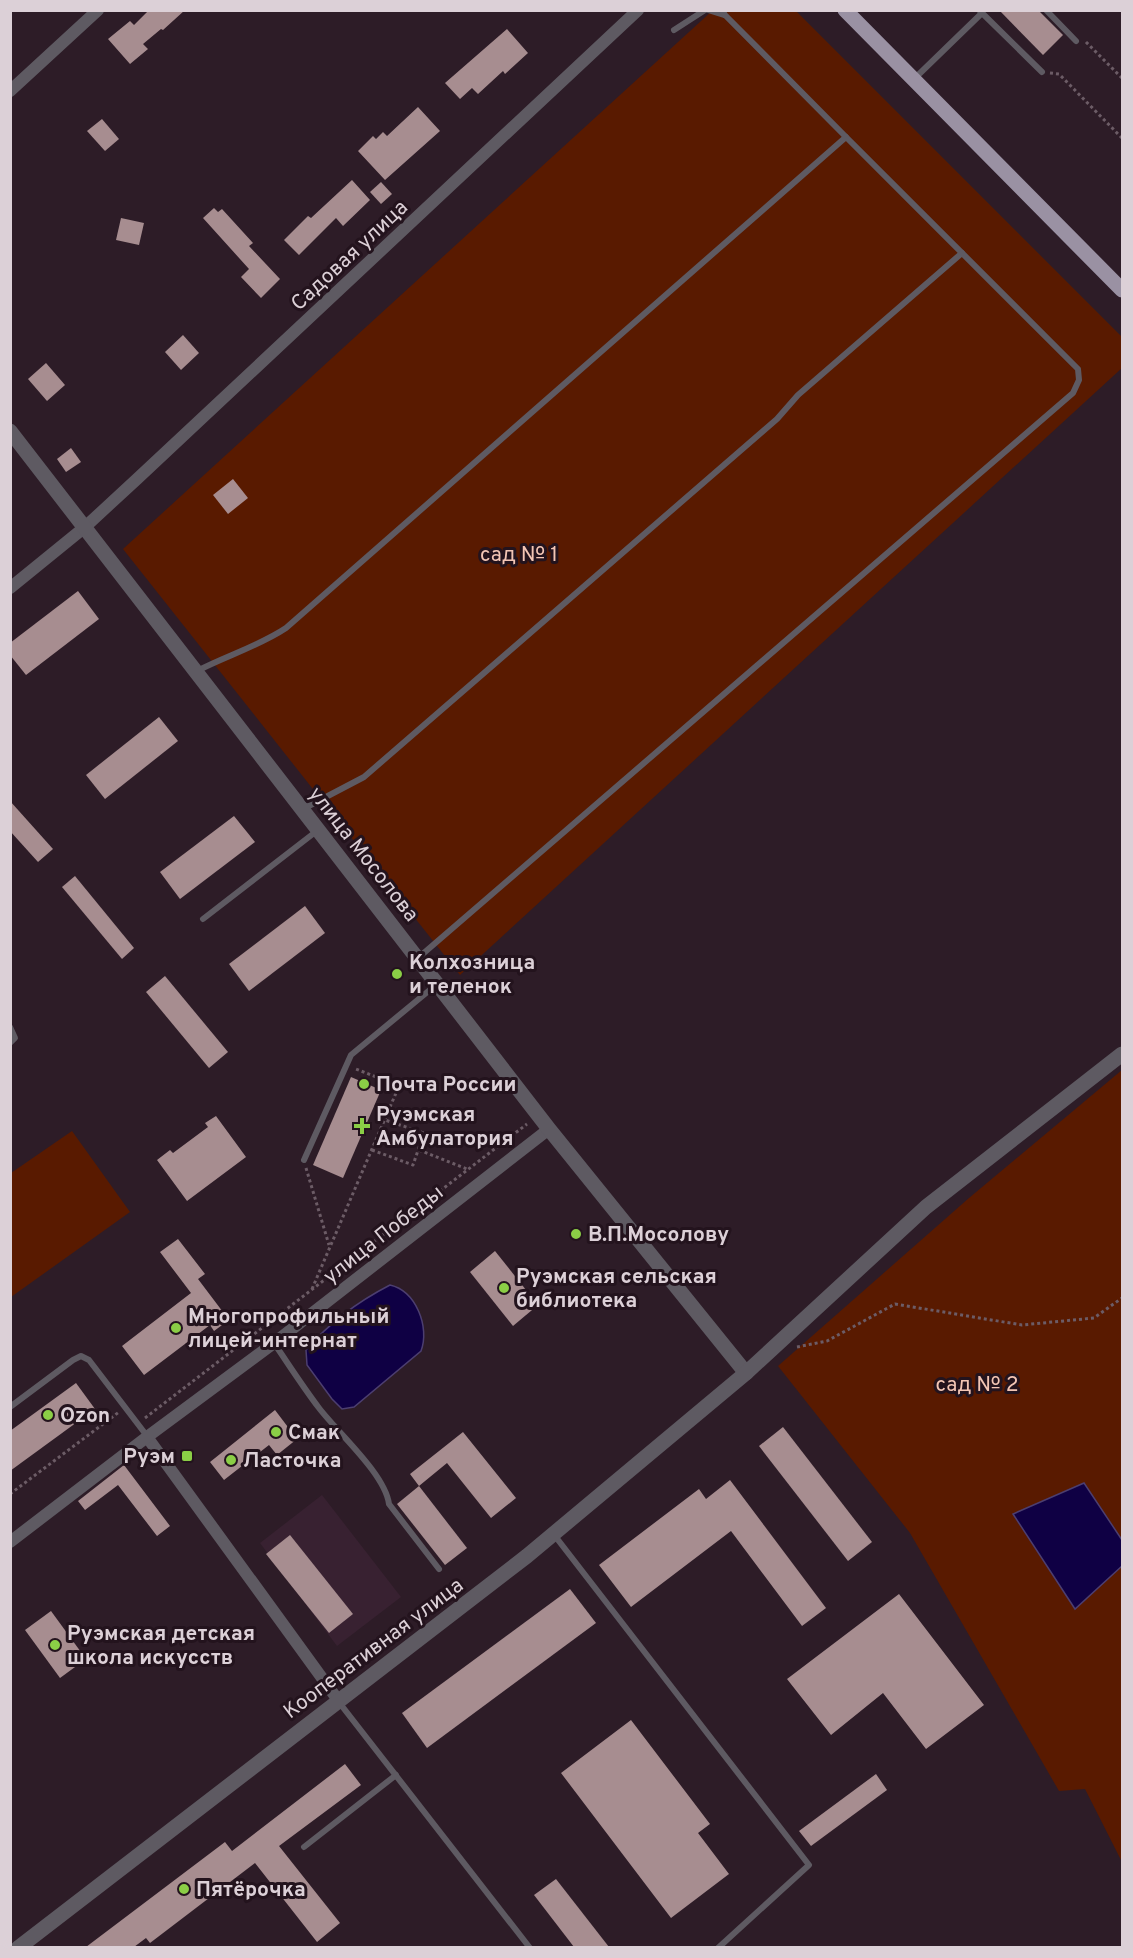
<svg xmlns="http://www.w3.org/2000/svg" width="1133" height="1958" viewBox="0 0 1133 1958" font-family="Overpass,sans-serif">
	<rect width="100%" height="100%" fill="#2d1c27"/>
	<!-- built -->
	<polygon fill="#382131" points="322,1495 401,1597 337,1646 260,1543"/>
	<!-- green -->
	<g fill="#591a00">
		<polygon points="712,11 796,11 1122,337 1122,368 460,975 123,549"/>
		<polygon points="1122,1070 1122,1862 1085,1789 1059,1791 910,1533 778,1366 969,1198"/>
		<polygon points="72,1131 130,1212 11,1297 11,1173"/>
	</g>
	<!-- water -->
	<g fill="#0f0044" stroke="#4c3e70" stroke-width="1.5">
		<path d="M390,1285C416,1291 430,1327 421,1351L354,1407L342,1409L332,1399L307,1365L306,1350C330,1322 357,1302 390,1285Z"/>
		<polygon points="1084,1483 1122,1540 1122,1566 1075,1609 1013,1514"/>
	</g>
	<!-- building -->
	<g fill="#a78d90">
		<polygon points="149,10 185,10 163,30 161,29 143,44 148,49 130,64 108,39 130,21 134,25"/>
		<polygon points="999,10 1038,10 1063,35 1043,55"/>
		<polygon points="507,29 528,53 505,74 503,71 478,94 472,88 460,99 445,83"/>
		<polygon points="418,107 440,131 385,180 358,151 373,136 376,139 383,132 387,136"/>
		<polygon points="102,119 119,139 105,151 87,131"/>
		<polygon points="352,180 370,200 343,226 336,218 299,255 284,240 308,216 311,218"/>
		<polygon points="381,182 392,194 381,204 370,192"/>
		<polygon points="214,208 218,212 222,209 253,243 249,246 280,279 261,298 241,277 249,269 203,218"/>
		<polygon points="121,218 144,223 139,245 116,240"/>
		<polygon points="183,335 199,353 181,370 165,352"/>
		<polygon points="46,363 65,385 47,401 28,379"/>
		<polygon points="71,448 81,462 66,472 57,459"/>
		<polygon points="233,479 248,498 228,514 213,495"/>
		<polygon points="78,591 99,619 26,675 10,655 10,643"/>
		<polygon points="159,717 178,741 105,799 86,775"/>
		<polygon points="10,801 53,849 38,862 10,831"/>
		<polygon points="234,816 255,842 180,899 160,872"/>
		<polygon points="75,876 134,948 122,959 62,887"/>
		<polygon points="305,906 325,933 249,991 229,964"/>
		<polygon points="165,976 228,1052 209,1068 146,992"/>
		<polygon points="351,1077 381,1090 343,1178 313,1165"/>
		<polygon points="216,1116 246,1157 187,1201 157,1160 170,1150 173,1153 208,1127 205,1123"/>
		<polygon points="178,1239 205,1274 198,1279 229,1320 214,1331 210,1325 144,1375 122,1346 191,1293 160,1252"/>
		<polygon points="495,1251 538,1305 513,1326 470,1272"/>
		<polygon points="76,1383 95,1409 10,1471 10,1431"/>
		<polygon points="275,1410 297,1439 277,1455 269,1445 224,1480 210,1462"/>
		<polygon points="783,1427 872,1542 848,1561 759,1446"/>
		<polygon points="463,1432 516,1498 491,1518 447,1463 419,1486 410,1474"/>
		<polygon points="124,1465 170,1526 157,1536 118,1485 85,1510 78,1501"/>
		<polygon points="730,1480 826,1608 802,1626 731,1531 631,1607 599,1565 699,1489 706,1499"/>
		<polygon points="419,1486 467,1548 445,1565 397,1504"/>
		<polygon points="290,1535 353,1614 329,1633 266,1554"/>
		<polygon points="570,1589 596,1623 427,1748 402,1713"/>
		<polygon points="899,1594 984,1705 926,1749 883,1693 831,1735 787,1679"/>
		<polygon points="51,1611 86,1659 60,1678 25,1630"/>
		<polygon points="631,1720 710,1824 698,1833 729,1874 671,1918 561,1773"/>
		<polygon points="345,1764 361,1785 279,1846 340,1923 317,1942 255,1863 150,1943 146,1938 134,1947 86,1947 225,1842 232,1851"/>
		<polygon points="876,1774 887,1790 811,1846 799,1831"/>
		<polygon points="556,1879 609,1947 574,1947 534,1895"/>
	</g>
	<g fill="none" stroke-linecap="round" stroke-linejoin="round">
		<!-- path -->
		<g stroke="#6c5c66" stroke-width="3" stroke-dasharray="3 3" stroke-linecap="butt">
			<polyline points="1086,42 1122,78"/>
			<polyline points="1050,73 1059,74 1122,138"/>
			<polyline points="372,1150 413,1165 424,1133 385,1120"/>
			<polyline points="419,1150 467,1169"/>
			<polyline points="306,1168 329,1245"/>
			<polyline points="312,1289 399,1086 356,1069"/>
			<polyline points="797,1347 827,1341 895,1304 1022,1325 1094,1318 1122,1298"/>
			<polyline points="145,1418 527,1124"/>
			<polyline points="10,1494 119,1412"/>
		</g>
		<!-- service -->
		<g stroke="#5e5a62" stroke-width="6">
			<polyline points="708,10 724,15"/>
			<polyline points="722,10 725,15 846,137"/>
			<polyline points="1046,10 1076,41"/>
			<polyline points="980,11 1042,72"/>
			<polyline points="674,30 705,10"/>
			<polyline points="914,79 982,13"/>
			<path d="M197,671C226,656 259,646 286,628L846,137L1078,369L1079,380L1073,393L418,958"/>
			<polyline points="303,809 364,777 777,419 798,395 962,253"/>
			<polyline points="203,919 318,830"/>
			<polyline points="10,1027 15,1038 10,1043"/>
			<polyline points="304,1160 351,1055 437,984"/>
			<path d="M274,1343C289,1365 303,1387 319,1408C338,1433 385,1474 389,1504L439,1569"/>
			<polyline points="10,1407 73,1360 81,1356 89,1360 147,1436"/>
			<polyline points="555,1536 809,1865 718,1948"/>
			<polyline points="338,1701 530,1948"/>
			<polyline points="304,1847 396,1775"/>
		</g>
		<!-- minor -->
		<g stroke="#5e5a62" stroke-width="12">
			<polyline points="10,91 98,10"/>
			<polyline points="10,588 85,527 137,479 638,10"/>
			<polyline points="147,1437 338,1700"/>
			<polyline points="10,1542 147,1437 274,1343 549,1129"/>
		</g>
		<!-- tertiary -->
		<g stroke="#5e5a62" stroke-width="15">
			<polyline points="10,431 549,1129 746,1373"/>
			<polyline points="18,1948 527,1556 746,1373 926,1207 1122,1054"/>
		</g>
		<!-- primary -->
		<polyline stroke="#9a91a3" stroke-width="15" points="845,10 1122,290"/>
	</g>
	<!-- markers -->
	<g fill="#8bce46" stroke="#23131d" stroke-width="2">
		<circle cx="397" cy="974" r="6"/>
		<circle cx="364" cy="1084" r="6"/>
		<path d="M359 1117h6v6h6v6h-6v6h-6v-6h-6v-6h6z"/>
		<circle cx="576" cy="1234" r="6"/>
		<circle cx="504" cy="1288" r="6"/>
		<circle cx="176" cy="1328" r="6"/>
		<circle cx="48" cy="1415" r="6"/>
		<circle cx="276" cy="1432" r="6"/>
		<rect x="181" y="1450" width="12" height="12" rx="3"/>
		<circle cx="231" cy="1460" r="6"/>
		<circle cx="55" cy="1645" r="6"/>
		<circle cx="184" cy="1889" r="6"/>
	</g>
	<g text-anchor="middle" stroke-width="6" stroke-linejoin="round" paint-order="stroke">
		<!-- street labels -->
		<g font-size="21" fill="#dcd0d7" stroke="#23131d">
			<text transform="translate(349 255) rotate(-43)" y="7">Садовая улица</text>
			<text transform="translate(364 854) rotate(52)" y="7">улица Мосолова</text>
			<text transform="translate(383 1234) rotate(-38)" y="7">улица Победы</text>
			<text transform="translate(373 1648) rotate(-37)" y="7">Кооперативная улица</text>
		</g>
		<!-- park labels -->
		<g font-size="21" fill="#f3c5b4" stroke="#23131d">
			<text x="519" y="561">сад № 1</text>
			<text x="977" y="1391">сад № 2</text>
		</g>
		<!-- poi labels -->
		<g font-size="21" font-weight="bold" fill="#dcd0d7" stroke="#23131d" text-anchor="start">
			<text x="409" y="969">Колхозница<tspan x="409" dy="24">и теленок</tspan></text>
			<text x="376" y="1091">Почта России</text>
			<text x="376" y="1121">Руэмская<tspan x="376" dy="24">Амбулатория</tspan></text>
			<text x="588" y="1241">В.П.Мосолову</text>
			<text x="516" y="1283">Руэмская сельская<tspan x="516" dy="24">библиотека</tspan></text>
			<text x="188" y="1323">Многопрофильный<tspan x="188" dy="24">лицей-интернат</tspan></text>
			<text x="60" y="1422">Ozon</text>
			<text x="288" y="1439">Смак</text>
			<text x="175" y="1463" text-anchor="end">Руэм</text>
			<text x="243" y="1467">Ласточка</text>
			<text x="67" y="1640">Руэмская детская<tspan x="67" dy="24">школа искусств</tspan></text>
			<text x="196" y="1896">Пятёрочка</text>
		</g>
	</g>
	<!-- border -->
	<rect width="1133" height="1958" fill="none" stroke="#dcd0d7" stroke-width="24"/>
</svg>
